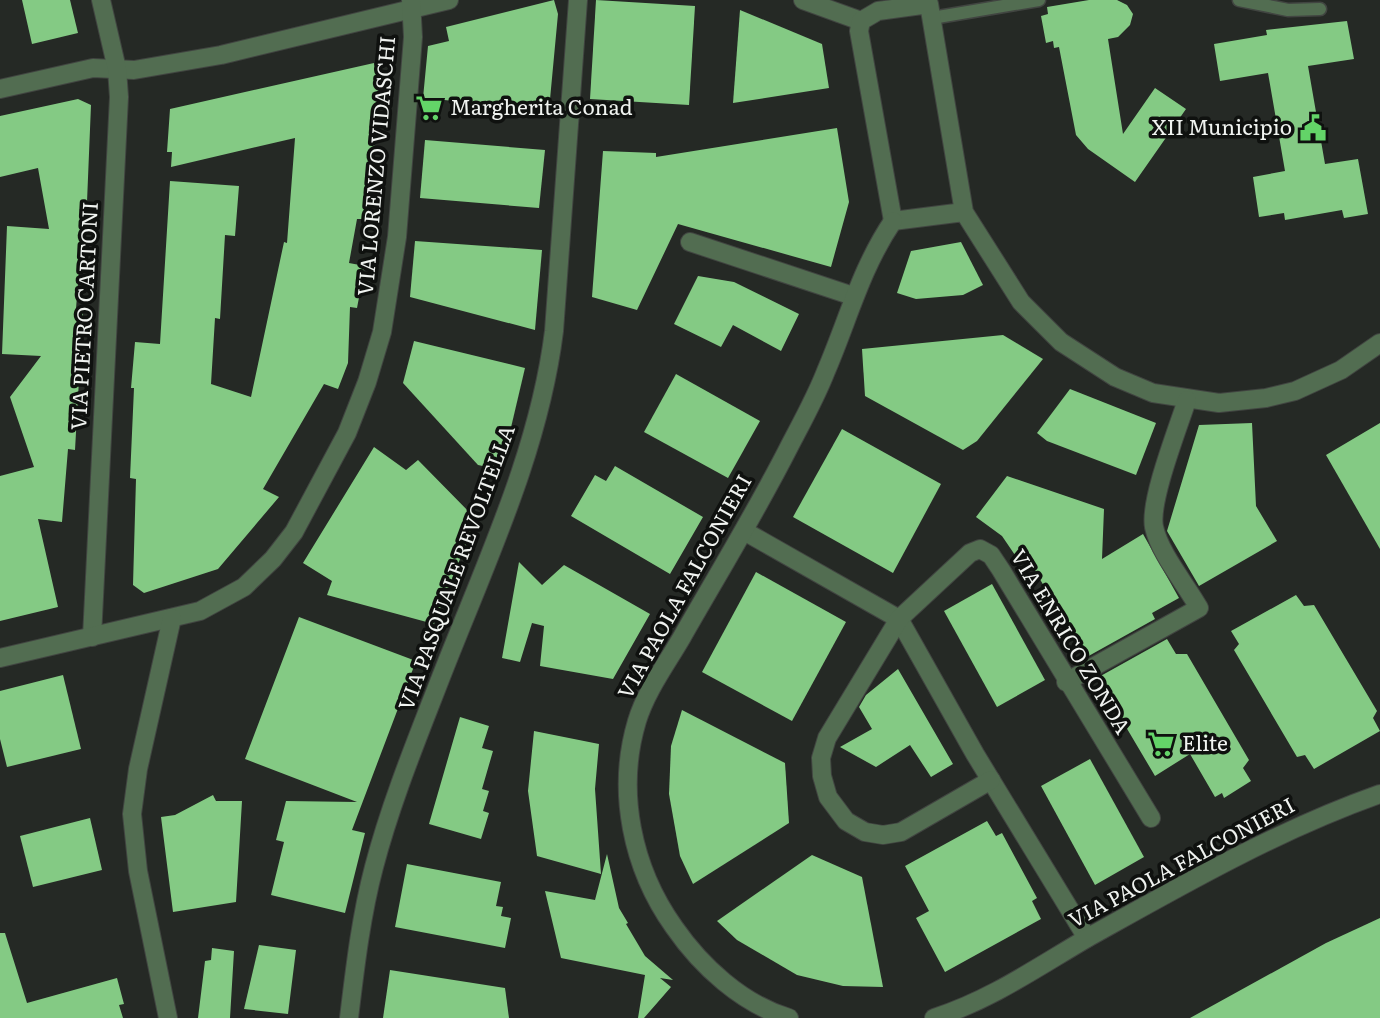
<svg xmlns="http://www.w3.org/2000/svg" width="1380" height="1018" viewBox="0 0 1380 1018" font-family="Literata,serif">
	<rect width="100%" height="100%" fill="#252925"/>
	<!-- building -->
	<g fill="#84ca84">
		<polygon points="22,0 70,0 78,33 32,44"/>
		<polygon points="554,0 558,14 549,110 423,98 428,46 449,41 446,27"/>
		<polygon points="596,0 695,6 689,105 590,99"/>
		<polygon points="1089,0 1117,0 1127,5 1133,14 1130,25 1118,37 1108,39 1123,134 1155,88 1186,109 1135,182 1088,149 1076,135 1059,47 1054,48 1053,41 1046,43 1041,16 1048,14 1047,7"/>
		<polygon points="740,10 822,44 829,88 733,103"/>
		<polygon points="1347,21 1354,59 1308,66 1325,164 1358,159 1368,214 1344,218 1342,210 1285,220 1284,213 1259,217 1253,177 1285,171 1268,73 1220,81 1214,44 1267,35 1266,30"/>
		<polygon points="374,63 379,84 369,219 357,219 349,263 365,266 357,308 350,307 348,363 338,389 324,384 263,489 279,497 218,569 144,593 133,585 136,479 130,478 134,388 131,388 135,342 160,344 170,181 239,186 235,236 225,235 220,319 215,318 211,384 251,397 284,242 287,243 295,138 171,167 172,152 167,152 170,109"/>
		<polygon points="78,99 91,105 87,202 84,202 76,309 83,309 75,450 68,449 62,522 38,519 58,607 0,621 0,476 34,467 10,397 41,356 2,354 7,226 49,229 38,168 0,177 0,116"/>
		<polygon points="837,128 849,202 831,267 678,224 637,310 592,297 603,151 656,153 656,157"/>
		<polygon points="425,140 545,150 539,208 420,198"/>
		<polygon points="415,241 542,250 535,330 410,297"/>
		<polygon points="961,242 983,285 963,295 916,299 897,293 911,251"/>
		<polygon points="698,276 734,282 799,314 781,351 733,325 721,347 674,324"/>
		<polygon points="1003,335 1043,359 977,441 963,450 865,396 862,349"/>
		<polygon points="414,341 525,368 501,470 478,465 403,383"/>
		<polygon points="676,374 760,421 728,478 644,432"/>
		<polygon points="1070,389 1156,423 1136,475 1047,441 1037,433"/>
		<polygon points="1252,423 1256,506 1277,541 1199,586 1167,531 1199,425"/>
		<polygon points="1380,423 1380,549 1326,455"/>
		<polygon points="842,429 941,484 893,573 793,517"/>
		<polygon points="374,447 406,470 418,460 476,519 434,624 327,595 332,581 303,563"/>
		<polygon points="615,466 703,517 670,574 571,516 595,475 606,481"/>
		<polygon points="1007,476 1104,509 1102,559 1143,534 1179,598 1152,613 1155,619 1085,658 1029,560 1021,564 1002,536 976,517"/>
		<polygon points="519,562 542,585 564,565 650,614 613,679 540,666 544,626 532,623 520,662 502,658"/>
		<polygon points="756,572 846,622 792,721 702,672"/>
		<polygon points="992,584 1045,680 997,707 944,611"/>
		<polygon points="1296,595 1304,606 1314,605 1377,711 1373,718 1380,731 1314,769 1305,755 1297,757 1234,650 1239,644 1231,631"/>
		<polygon points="299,617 416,661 352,830 365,833 345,913 271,895 284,842 276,840 286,801 357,802 245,759"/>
		<polygon points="1167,639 1176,654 1187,654 1249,760 1243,768 1251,781 1224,798 1222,793 1215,797 1190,754 1155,776 1097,678"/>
		<polygon points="898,669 953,764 931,777 910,745 876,767 840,747 872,729 859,707 866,695"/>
		<polygon points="63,675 81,749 7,767 0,739 0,691"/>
		<polygon points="682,710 785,763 789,823 693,884 680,856 669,794 671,746"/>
		<polygon points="460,717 489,726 482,748 493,751 482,789 489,791 483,811 489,813 481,839 429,824"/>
		<polygon points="534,731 599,744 595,789 601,874 537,856 528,791"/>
		<polygon points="1090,759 1144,857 1095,885 1041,786"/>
		<polygon points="213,795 216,801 242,801 236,902 173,912 161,817 175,815"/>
		<polygon points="90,818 102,870 33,887 20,836"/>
		<polygon points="987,821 996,836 1002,833 1037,898 1032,901 1041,919 945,972 916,918 929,911 905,866"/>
		<polygon points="607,854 619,908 628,923 626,924 645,956 673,980 660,978 671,987 644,1018 638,1018 645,975 561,958 545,891 595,900"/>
		<polygon points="812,855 862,877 883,987 843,986 797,975 737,940 717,921"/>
		<polygon points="407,864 501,882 496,906 503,907 501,916 511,918 505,948 395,927"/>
		<polygon points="1380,918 1380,1018 1190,1018 1326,943"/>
		<polygon points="0,933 5,933 27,1003 117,978 124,1004 119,1005 123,1018 0,1018"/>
		<polygon points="259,945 296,950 288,1014 244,1009"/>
		<polygon points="212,948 234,951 230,1018 198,1018 205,961 211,960"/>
		<polygon points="390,970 505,988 509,1018 383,1018"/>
	</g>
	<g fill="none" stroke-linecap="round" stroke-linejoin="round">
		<!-- service casing -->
		<g stroke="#414541" stroke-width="15">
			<g id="service">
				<polyline points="1239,0 1288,10 1320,9"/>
				<polyline points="932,18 1039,0"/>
			</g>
		</g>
		<!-- minor casing -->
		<g stroke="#414541" stroke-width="20">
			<g id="minor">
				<polyline points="803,0 861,21"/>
				<polyline points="0,89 93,68 134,70 221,55 449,0"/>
				<polyline points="964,212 893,221 859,31 861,21 878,11 929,4 964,212 1021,302 1061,342 1115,377 1153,393 1219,403 1266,398 1295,391 1341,370 1380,343"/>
				<polyline points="690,242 853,296"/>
				<polyline points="744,531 899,619 975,754 1087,938"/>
				<polyline points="92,637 119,97 117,69 101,0"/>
				<polyline points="0,658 200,611 244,587 273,559 294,532 347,433 367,382 382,332 397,237 413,37 411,0"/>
				<path d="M1066,682L1199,608C1185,583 1160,554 1154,527C1149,501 1178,428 1187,400"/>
				<polyline points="991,780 901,832 883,835 865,832 846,821 828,797 822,776 821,758 827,738 899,619 970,553 980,549 991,555 1001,570 1151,818"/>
				<polyline points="168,1018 138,871 132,814 138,769 172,618"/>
				<path d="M349,1018C355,968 361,916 374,867C391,802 417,739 441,677C485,564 539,452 554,331L578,0"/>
				<path d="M789,1018C742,1004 701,966 674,927C632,868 616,791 637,721C646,691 667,663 682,637C718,574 756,512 789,447C802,422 816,397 826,371C848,320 861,268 893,221"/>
				<path d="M934,1018C991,1000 1039,966 1089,937C1184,884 1278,830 1380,794"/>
			</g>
		</g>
		<!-- service -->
		<use href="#service" stroke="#526d51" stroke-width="12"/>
		<!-- minor -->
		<use href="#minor" stroke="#526d51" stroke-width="18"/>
	</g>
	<!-- icons -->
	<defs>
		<g id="supermarket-bare" transform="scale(2.1)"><path d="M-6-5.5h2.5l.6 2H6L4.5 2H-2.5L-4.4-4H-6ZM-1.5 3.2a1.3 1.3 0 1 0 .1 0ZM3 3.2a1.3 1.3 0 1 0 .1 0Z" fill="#63d468" stroke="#0f110f" stroke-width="2.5" paint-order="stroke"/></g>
		<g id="civic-bare" transform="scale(2.1)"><path d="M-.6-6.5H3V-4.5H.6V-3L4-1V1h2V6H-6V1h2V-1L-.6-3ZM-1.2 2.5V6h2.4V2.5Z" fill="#63d468" stroke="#0f110f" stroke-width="2.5" paint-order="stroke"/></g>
	</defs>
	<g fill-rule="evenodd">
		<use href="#supermarket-bare" x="429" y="108"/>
		<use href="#civic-bare" x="1313" y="128"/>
		<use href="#supermarket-bare" x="1161" y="744"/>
	</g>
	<g text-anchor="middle" stroke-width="7" stroke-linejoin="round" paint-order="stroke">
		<!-- poi labels -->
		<g font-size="21" fill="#f0f3f0" stroke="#0f110f" text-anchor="start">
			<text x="450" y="115">Margherita Conad</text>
			<text x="1292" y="135" text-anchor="end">XII Municipio</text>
			<text x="1182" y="751">Elite</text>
		</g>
		<!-- street labels -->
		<g font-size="21" fill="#f0f3f0" stroke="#0f110f">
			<text transform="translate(377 166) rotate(-85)" y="7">VIA LORENZO VIDASCHI</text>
			<text transform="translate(85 316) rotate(-87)" y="7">VIA PIETRO CARTONI</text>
			<text transform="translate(457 568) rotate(-70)" y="7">VIA PASQUALE REVOLTELLA</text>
			<text transform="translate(685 587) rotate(-61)" y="7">VIA PAOLA FALCONIERI</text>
			<text transform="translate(1070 642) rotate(59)" y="7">VIA ENRICO ZONDA</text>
			<text transform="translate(1182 863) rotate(-28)" y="7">VIA PAOLA FALCONIERI</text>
		</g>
	</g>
</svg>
